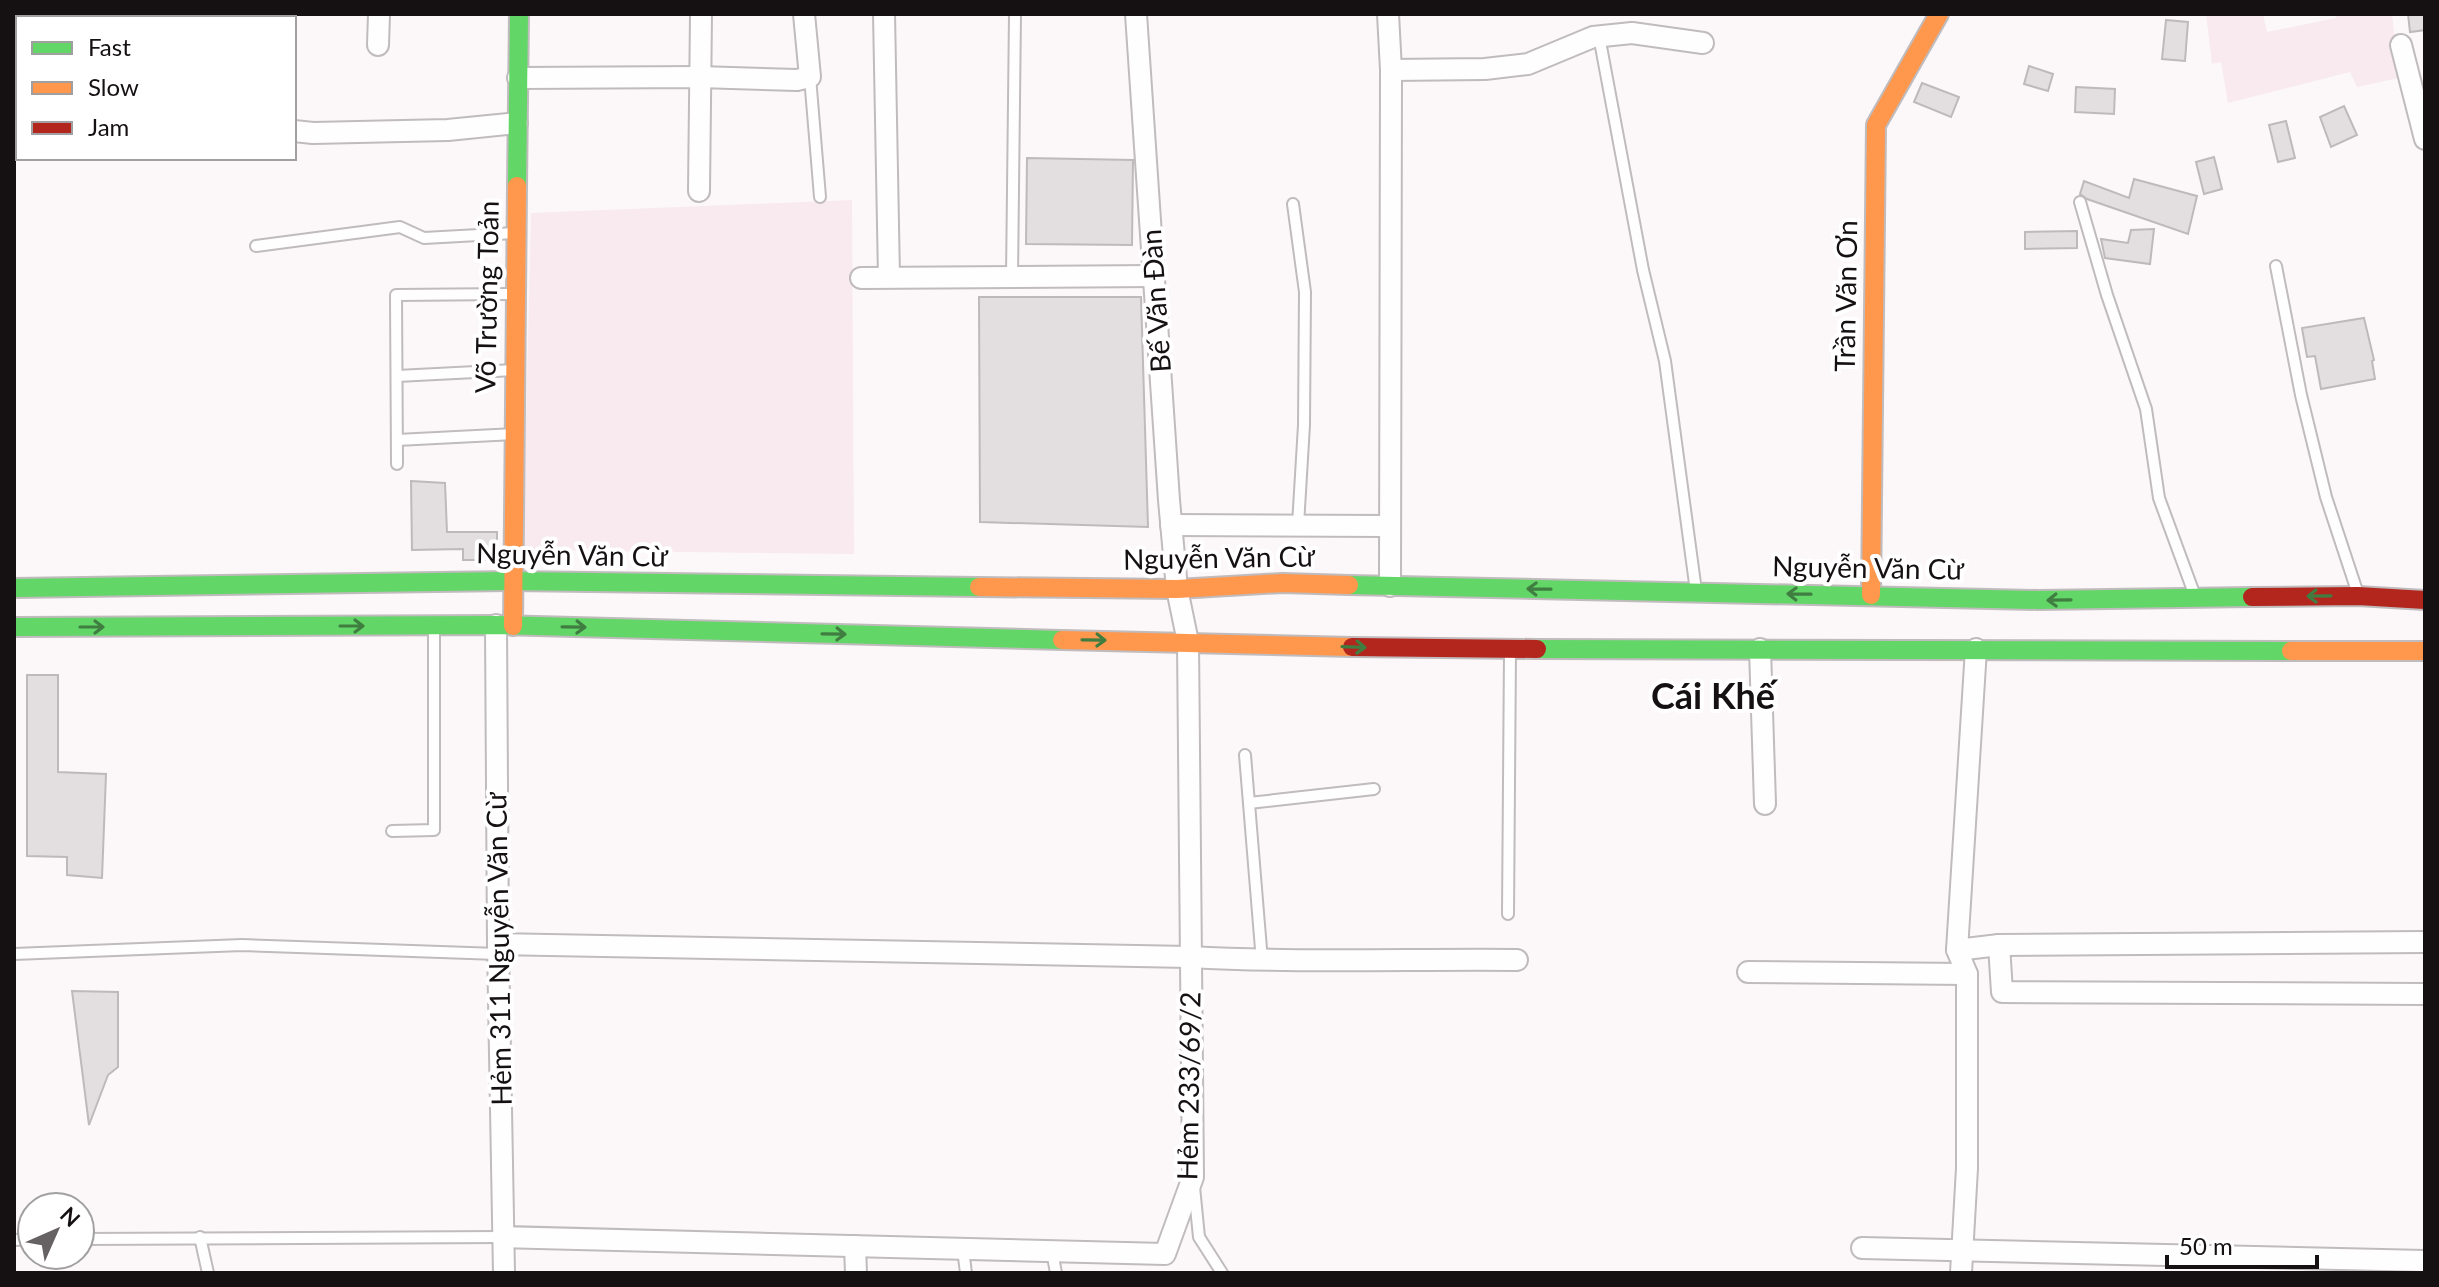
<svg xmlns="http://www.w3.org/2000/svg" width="2439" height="1287" viewBox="0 0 2439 1287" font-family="Lato,sans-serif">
	<rect width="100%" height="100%" fill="#fcf8f9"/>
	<!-- built -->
	<g fill="#f8eaee">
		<polygon points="2206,14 2263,14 2267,32 2336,18 2336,14 2392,14 2399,78 2357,87 2350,72 2228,103 2221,62 2212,64"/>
		<polygon points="852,200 854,554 523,550 531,213"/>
	</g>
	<!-- building -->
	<g fill="#e3dfe1" stroke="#bebabc" stroke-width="2">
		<polygon points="2408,14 2425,14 2425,30 2410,32"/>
		<polygon points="2166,20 2188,22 2185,61 2162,59"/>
		<polygon points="2029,66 2053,74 2048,91 2024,84"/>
		<polygon points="1922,83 1959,97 1951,117 1914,102"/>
		<polygon points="2076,87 2115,89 2114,114 2075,112"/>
		<polygon points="2344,106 2357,135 2331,147 2320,117"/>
		<polygon points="2286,121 2295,158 2278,162 2269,125"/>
		<polygon points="2214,157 2222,189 2204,194 2196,162"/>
		<polygon points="1027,158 1133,160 1132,245 1026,244"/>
		<polygon points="2134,179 2197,196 2188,234 2087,199 2080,194 2084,181 2129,198"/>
		<polygon points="2154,229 2150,264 2105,258 2101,239 2128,243 2131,230"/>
		<polygon points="2077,231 2077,248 2025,249 2025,232"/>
		<polygon points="979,297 1141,297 1148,527 980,522"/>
		<polygon points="2364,318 2374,360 2372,361 2375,379 2321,389 2315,356 2307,357 2302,328"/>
		<polygon points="411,481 445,483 447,532 497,532 497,560 463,560 463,549 412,550"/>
		<polygon points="27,675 58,675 58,772 106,774 102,878 67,875 67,857 27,856"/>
		<polygon points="72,991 118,992 118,1067 108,1075 89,1125"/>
	</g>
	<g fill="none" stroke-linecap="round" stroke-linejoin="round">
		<!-- lane casing -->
		<g stroke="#c0bbbc" stroke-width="14">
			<g id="lane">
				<polyline points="1599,36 1643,270 1665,361 1696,591"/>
				<polyline points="810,77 820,197"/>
				<polyline points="2080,202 2107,295 2146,409 2159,498 2195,596"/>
				<polyline points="1293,204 1305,292 1304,425 1298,525"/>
				<polyline points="256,246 400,227 424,238 514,233"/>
				<polyline points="2276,266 2301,395 2326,497 2358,594"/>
				<polyline points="1012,277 1015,14"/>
				<polyline points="397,376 514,370"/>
				<polyline points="397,440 514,434"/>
				<polyline points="397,464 396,295 513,294"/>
				<polyline points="1245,755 1262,961"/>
				<polyline points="1249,803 1374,789"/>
				<polyline points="392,831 434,830 434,628"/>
				<polyline points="1508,914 1510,651"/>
				<polyline points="14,954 242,945 498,954"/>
				<polyline points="1194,1187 1199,1237 1222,1273"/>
				<polyline points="200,1237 208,1273"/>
				<polyline points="80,1239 503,1237"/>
				<polyline points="14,1240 32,1239"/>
				<polyline points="963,1249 966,1273"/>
				<polyline points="1052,1251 1056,1273"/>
			</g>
		</g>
		<!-- street casing -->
		<g stroke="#c0bbbc" stroke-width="24">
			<g id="street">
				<polyline points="884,14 889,277"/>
				<polyline points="1388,14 1391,70 1390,586"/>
				<polyline points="378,45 379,14"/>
				<polyline points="2401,45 2425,139"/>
				<polyline points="1391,70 1485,69 1528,64 1593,37 1632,33 1703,43"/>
				<polyline points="518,78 699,77 797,80 810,77 804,14"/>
				<polyline points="294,131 313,133 448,130 517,123"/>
				<polyline points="699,191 701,14"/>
				<polyline points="861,278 1155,276"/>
				<polyline points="1171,525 1390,526"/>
				<polyline points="496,625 498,944 504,1273"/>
				<polyline points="1760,649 1765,804"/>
				<polyline points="1976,649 1957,950 1999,945 2425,942"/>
				<path d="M498,944L1190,957C1299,963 1408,959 1517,960"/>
				<polyline points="1999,945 2002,992 2425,994"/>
				<polyline points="1957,950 1967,974 1967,1168 1961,1273"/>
				<polyline points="1748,972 1967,974"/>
				<polyline points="503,1237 1165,1254 1193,1177 1188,642 1177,589 1169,500 1136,14"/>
				<polyline points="855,1246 856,1273"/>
				<polyline points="1862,1248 2425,1261"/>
			</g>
		</g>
		<!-- fast casing -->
		<g stroke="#c0bbbc" stroke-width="22">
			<g id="fast">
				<polyline points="517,186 519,14"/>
				<polyline points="1349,585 2038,600 2252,597"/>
				<polyline points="14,588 511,581 979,587"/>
				<polyline points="14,627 496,625 1062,640"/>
				<polyline points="1537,649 2291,651"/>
			</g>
		</g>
		<!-- slow casing -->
		<g stroke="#c0bbbc" stroke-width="22">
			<g id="slow">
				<polyline points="979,587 1177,589 1282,583 1349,585"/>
				<polyline points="1871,595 1876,125 1939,14"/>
				<polyline points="513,626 517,186"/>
				<polyline points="1062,640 1352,647"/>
				<polyline points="2291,651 2425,651"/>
			</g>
		</g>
		<!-- jam casing -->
		<g stroke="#c0bbbc" stroke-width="22">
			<g id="jam">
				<polyline points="2252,597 2358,596 2425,600"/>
				<polyline points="1352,647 1537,649"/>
			</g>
		</g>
		<!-- lane -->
		<use href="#lane" stroke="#fffefe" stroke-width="10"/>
		<!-- street -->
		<use href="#street" stroke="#fffefe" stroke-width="20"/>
		<!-- fast -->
		<use href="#fast" stroke="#63d668" stroke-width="18"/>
		<!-- slow -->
		<use href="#slow" stroke="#ff974d" stroke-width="18"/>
		<!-- jam -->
		<use href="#jam" stroke="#b3261e" stroke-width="18"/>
	</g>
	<!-- one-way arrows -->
	<defs><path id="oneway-shaft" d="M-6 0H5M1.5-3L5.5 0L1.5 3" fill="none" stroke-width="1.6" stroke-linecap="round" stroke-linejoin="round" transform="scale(2)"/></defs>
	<g stroke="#407d41">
		<use href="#oneway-shaft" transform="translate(1539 589) rotate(-179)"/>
		<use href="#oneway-shaft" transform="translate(1799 594) rotate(-179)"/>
		<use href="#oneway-shaft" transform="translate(2319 596) rotate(179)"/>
		<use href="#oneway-shaft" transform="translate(2059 600) rotate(179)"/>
		<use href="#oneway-shaft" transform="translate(352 626)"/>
		<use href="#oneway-shaft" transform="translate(92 627)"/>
		<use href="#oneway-shaft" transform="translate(574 627) rotate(1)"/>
		<use href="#oneway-shaft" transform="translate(834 634) rotate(1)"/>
		<use href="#oneway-shaft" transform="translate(1094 640) rotate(1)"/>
		<use href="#oneway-shaft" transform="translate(1354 647) rotate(2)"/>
	</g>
	<g text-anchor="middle" stroke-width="8" stroke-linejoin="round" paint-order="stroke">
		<!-- street labels -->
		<g font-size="28" fill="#151012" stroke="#fff">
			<text transform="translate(1846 296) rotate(-89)" y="10">Trần Văn Ơn</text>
			<text transform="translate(487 297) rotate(-89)" y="10">Võ Trường Toản</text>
			<text transform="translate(1156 301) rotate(-94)" y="10">Bế Văn Đàn</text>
			<text transform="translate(572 555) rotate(1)" y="10">Nguyễn Văn Cừ</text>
			<text transform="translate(1219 558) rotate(-1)" y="10">Nguyễn Văn Cừ</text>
			<text transform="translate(1868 568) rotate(1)" y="10">Nguyễn Văn Cừ</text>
			<text transform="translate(499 949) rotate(-91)" y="10">Hẻm 311 Nguyễn Văn Cừ</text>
			<text transform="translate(1189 1086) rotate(-89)" y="10">Hẻm 233/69/2</text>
		</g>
		<!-- district labels -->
		<g font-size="36" font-weight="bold" fill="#151012" stroke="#fff">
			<text x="1713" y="709">Cái Khế</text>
		</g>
	</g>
	<!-- border -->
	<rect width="2439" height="1287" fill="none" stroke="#151012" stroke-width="32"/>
	<!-- legend -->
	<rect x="16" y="16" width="280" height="144" fill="#ffffff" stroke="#a19fa0" stroke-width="2"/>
	<rect x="32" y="42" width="40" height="12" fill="#63d668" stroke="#a19fa0" stroke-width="2"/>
	<text x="88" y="56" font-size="24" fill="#151012">Fast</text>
	<rect x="32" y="82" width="40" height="12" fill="#ff974d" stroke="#a19fa0" stroke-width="2"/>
	<text x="88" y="96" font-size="24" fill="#151012">Slow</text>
	<rect x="32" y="122" width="40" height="12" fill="#b3261e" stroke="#a19fa0" stroke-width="2"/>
	<text x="88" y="136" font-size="24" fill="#151012">Jam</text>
	<!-- north arrow -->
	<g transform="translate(56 1231) rotate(45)"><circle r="38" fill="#ffffff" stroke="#a19fa0" stroke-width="2"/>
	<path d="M0-6L14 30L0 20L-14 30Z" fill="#666163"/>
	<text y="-12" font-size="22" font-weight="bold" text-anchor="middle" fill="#151012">N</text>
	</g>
	<!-- scale -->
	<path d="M2167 1255v12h150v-12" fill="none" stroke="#151012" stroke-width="4"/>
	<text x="2179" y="1255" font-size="24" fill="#151012" stroke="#ffffff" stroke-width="6" paint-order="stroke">50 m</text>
</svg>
